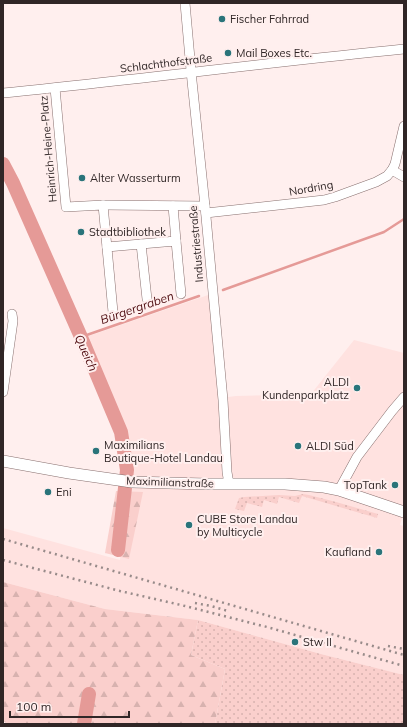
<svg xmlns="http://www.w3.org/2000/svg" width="407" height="727" viewBox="0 0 407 727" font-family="Mulish,sans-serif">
	<defs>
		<pattern id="grass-dots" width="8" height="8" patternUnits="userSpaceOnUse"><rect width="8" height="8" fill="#facfcc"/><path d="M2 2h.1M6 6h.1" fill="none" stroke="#d7b2af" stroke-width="1.8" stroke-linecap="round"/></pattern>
		<pattern id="forest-firs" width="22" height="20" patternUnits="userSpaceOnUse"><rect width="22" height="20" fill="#facfcc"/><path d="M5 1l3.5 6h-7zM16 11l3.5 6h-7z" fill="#d7b2af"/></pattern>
	</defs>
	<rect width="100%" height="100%" fill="#ffefee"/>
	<!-- built -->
	<polygon fill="#ffe2e0" points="211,294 221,398 236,396 311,394 354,340 404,353 404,512 400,525 404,526 404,675 321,654 198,620 105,609 3,582 3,528 120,560 128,470 123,431 83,338"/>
	<!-- grass -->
	<g fill="url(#grass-dots)">
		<polygon points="303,494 309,495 336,502 378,514 377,518 302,496 299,503 279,497 277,504 264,500 262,507 247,503 244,511 235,509 239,498 244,497 279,495 295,496"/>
		<polygon points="198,620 321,654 404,675 404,724 215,724 225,669 191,655"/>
	</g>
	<!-- forest -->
	<g fill="url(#forest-firs)">
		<polygon points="116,491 143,492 129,559 105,553"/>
		<polygon points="3,582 105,609 198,620 191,655 225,669 215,724 94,724 82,720 81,724 8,724 3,721"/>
	</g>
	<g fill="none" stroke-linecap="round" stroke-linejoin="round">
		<!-- stream -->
		<g stroke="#e59a97" stroke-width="2.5">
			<polyline points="223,290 384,232 404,219"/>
			<polyline points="81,337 199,296"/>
		</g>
		<!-- river -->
		<g stroke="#e59a97" stroke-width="14">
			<polyline points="3,164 13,183 81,337 121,432 127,470 118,550"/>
			<polyline points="84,724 89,694"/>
		</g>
		<!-- minor casing -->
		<g stroke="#88706f" stroke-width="10">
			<g id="minor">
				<polyline points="185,3 192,81 205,206 223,400 227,472 229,484"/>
				<polyline points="55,88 66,207 103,205 113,312"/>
				<path d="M3,93C137,80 270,62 404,49"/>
				<polyline points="392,170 404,177"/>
				<polyline points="103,205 205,206"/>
				<polyline points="173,206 176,241"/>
				<polyline points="206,213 324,200 335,197 376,182 387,176 392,170 395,164 404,126"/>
				<polyline points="141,244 176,241 181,294"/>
				<polyline points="107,247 141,244 147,299"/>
				<polyline points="3,392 13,321 12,314"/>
				<polyline points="339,490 357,457 392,411 404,397"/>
			</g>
		</g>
		<!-- tertiary casing -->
		<g stroke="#88706f" stroke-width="12">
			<polyline id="tertiary" points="3,461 69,473 132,482 206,484 285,484 324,487 339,490 404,512"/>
		</g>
		<!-- minor -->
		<use href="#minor" stroke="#fff" stroke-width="9"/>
		<!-- tertiary -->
		<use href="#tertiary" stroke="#fff" stroke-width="11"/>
		<!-- rail -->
		<g stroke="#988b8a" stroke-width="2.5" stroke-dasharray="2 4" stroke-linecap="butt">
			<polyline points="3,539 404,655"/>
			<polyline points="3,560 120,591 181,605 267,627 404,666"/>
			<polyline points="195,603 211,606 228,611"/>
			<polyline points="388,646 404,649"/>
		</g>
	</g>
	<!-- markers -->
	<g fill="#2a747a" stroke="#ffefee" stroke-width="1.5">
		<circle cx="222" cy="19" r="4"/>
		<circle cx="228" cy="53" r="4"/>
		<circle cx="82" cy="178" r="4"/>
		<circle cx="81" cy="232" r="4"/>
		<circle cx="357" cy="388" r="4"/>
		<circle cx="298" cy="446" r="4"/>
		<circle cx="96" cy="451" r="4"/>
		<circle cx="395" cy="485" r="4"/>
		<circle cx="48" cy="492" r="4"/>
		<circle cx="189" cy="525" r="4"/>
		<circle cx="379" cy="552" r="4"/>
		<circle cx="295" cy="642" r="4"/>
	</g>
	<g text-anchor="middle" stroke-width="4" stroke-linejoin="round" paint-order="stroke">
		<!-- poi labels -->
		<g font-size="11" fill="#302626" stroke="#ffefee" text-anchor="start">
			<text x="230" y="23">Fischer Fahrrad</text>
			<text x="236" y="57">Mail Boxes Etc.</text>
			<text x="90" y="182">Alter Wasserturm</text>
			<text x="89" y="236">Stadtbibliothek</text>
			<text x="349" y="386" text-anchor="end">ALDI<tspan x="349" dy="13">Kundenparkplatz</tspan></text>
			<text x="104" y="449">Maximilians<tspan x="104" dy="13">Boutique-Hotel Landau</tspan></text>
			<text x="306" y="450">ALDI Süd</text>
			<text x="387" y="489" text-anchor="end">TopTank</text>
			<text x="56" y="496">Eni</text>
			<text x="197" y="523">CUBE Store Landau<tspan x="197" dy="13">by Multicycle</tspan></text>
			<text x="371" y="556" text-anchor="end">Kaufland</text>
			<text x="303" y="646">Stw II</text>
		</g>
		<!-- street labels -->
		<g font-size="11" fill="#302626" stroke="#ffefee">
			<text transform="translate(166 63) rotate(-7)" y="4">Schlachthofstraße</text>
			<text transform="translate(48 149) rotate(-95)" y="4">Heinrich-Heine-Platz</text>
			<text transform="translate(311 188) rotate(-10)" y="4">Nordring</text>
			<text transform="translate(196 244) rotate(-95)" y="4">Industriestraße</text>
			<text transform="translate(170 482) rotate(2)" y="4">Maximilianstraße</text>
		</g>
		<!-- water labels -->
		<g font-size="12" font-style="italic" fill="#500e12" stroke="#ffefee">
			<text transform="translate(137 308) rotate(-19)" y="4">Bürgergraben</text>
			<text transform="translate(86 353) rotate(66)" y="4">Queich</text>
		</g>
	</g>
	<!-- border -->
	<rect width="407" height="727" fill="none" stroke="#302626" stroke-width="8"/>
	<!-- scale -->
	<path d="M10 711v6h119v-6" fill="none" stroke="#302626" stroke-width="2"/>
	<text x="16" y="711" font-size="12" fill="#302626" stroke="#ffefee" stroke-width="3" paint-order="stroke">100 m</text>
</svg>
